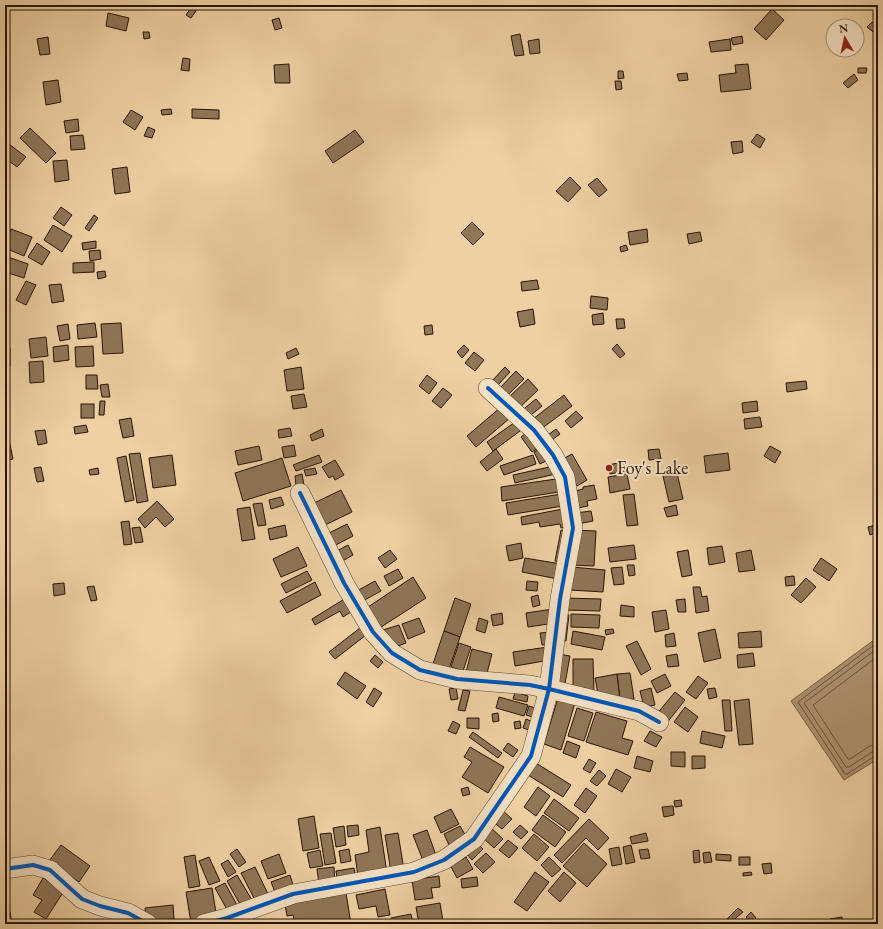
<svg xmlns="http://www.w3.org/2000/svg" width="883" height="929" viewBox="0 0 883 929" font-family="'EB Garamond',serif">
	<rect width="100%" height="100%" fill="#eed0a3"/>
	<filter id="stains"><feTurbulence type="fractalNoise" baseFrequency=".005" numOctaves="4"/><feColorMatrix values="0 0 0 0 .2 0 0 0 0 .09 0 0 0 0 .02 0 0 0 .5 -.17"/></filter>
	<radialGradient id="worn" r=".72"><stop offset=".6" stop-color="#630" stop-opacity="0"/><stop offset="1" stop-color="#630" stop-opacity=".3"/></radialGradient>
	<!-- water -->
	<polygon fill="#ab906d" stroke="#775e43" points="878,637 878,759 844,780 791,701"/>
	<g fill="none" stroke-linecap="round" stroke-linejoin="round">
		<!-- shore -->
		<g stroke="#6a5238" stroke-width="1">
			<polyline points="878,642 798,702 845,774 847,774 875,756 878,756"/>
			<polyline points="878,648 804,703 846,767 849,767 872,752 878,751"/>
			<polyline points="878,656 813,705 848,759 850,759 870,746 878,745"/>
		</g>
	</g>
	<!-- building -->
	<g fill="#8f7657" stroke="#281404">
		<polygon points="193,5 198,8 191,18 186,15"/>
		<polygon points="772,9 784,20 766,40 754,29"/>
		<polygon points="108,13 129,18 126,31 106,26"/>
		<polygon points="279,18 282,28 275,30 272,20"/>
		<polygon points="872,22 878,27 878,36 867,27"/>
		<polygon points="143,32 149,32 150,38 144,39"/>
		<polygon points="520,34 524,55 515,56 511,36"/>
		<polygon points="742,36 743,43 733,45 731,38"/>
		<polygon points="48,37 50,54 40,55 37,39"/>
		<polygon points="539,39 540,53 530,54 528,41"/>
		<polygon points="730,39 731,50 711,52 709,42"/>
		<polygon points="183,58 190,59 189,71 181,70"/>
		<polygon points="289,64 290,83 275,83 274,65"/>
		<polygon points="748,64 751,89 721,92 719,75 736,73 735,65"/>
		<polygon points="858,68 867,68 866,73 858,73"/>
		<polygon points="618,71 623,71 624,78 618,79"/>
		<polygon points="687,73 688,80 679,81 677,74"/>
		<polygon points="854,74 858,80 848,88 843,83"/>
		<polygon points="58,80 61,102 46,105 43,82"/>
		<polygon points="615,81 621,81 622,89 616,90"/>
		<polygon points="171,109 172,114 162,115 161,110"/>
		<polygon points="192,109 219,110 219,119 192,118"/>
		<polygon points="131,110 143,117 135,130 123,122"/>
		<polygon points="78,119 79,131 66,133 64,121"/>
		<polygon points="148,127 155,130 152,138 144,136"/>
		<polygon points="30,128 56,153 46,163 20,138"/>
		<polygon points="355,130 364,142 333,163 325,151"/>
		<polygon points="757,134 765,139 760,148 751,142"/>
		<polygon points="83,135 85,149 71,150 70,136"/>
		<polygon points="5,141 26,157 17,167 5,158"/>
		<polygon points="742,141 743,152 733,154 731,142"/>
		<polygon points="67,160 69,180 55,182 53,161"/>
		<polygon points="127,167 130,192 115,194 112,169"/>
		<polygon points="570,177 581,188 568,202 556,191"/>
		<polygon points="597,178 607,190 599,197 588,185"/>
		<polygon points="61,207 72,215 64,226 53,218"/>
		<polygon points="94,215 98,218 89,231 85,228"/>
		<polygon points="472,222 484,234 473,245 461,233"/>
		<polygon points="53,225 72,236 62,252 44,240"/>
		<polygon points="11,229 32,237 24,256 5,248 5,243"/>
		<polygon points="647,229 648,242 630,245 628,232"/>
		<polygon points="700,232 702,241 689,244 687,234"/>
		<polygon points="96,241 96,248 83,250 82,243"/>
		<polygon points="37,243 50,252 42,265 28,257"/>
		<polygon points="626,245 628,250 621,252 620,247"/>
		<polygon points="100,250 101,259 90,261 89,251"/>
		<polygon points="5,256 28,264 24,278 5,272"/>
		<polygon points="94,262 94,272 73,273 73,263"/>
		<polygon points="105,271 106,277 98,279 97,272"/>
		<polygon points="537,280 539,289 522,291 521,282"/>
		<polygon points="26,281 36,285 26,305 16,300"/>
		<polygon points="61,284 64,301 52,303 49,285"/>
		<polygon points="591,296 608,298 607,310 590,308"/>
		<polygon points="533,309 535,324 520,327 517,312"/>
		<polygon points="603,313 604,324 593,325 592,315"/>
		<polygon points="616,319 624,319 625,328 617,329"/>
		<polygon points="95,323 97,337 78,339 77,325"/>
		<polygon points="121,323 123,353 103,354 101,324"/>
		<polygon points="68,324 70,339 60,341 57,326"/>
		<polygon points="432,325 433,334 425,335 424,326"/>
		<polygon points="46,337 48,356 31,358 29,339"/>
		<polygon points="617,344 625,354 620,358 612,349"/>
		<polygon points="68,345 69,360 54,362 53,347"/>
		<polygon points="464,345 469,350 462,358 457,352"/>
		<polygon points="93,346 94,366 76,367 75,347"/>
		<polygon points="296,348 299,354 288,359 286,353"/>
		<rect x="5" y="349" width="5" height="17"/>
		<polygon points="474,352 484,360 475,371 465,363"/>
		<polygon points="43,361 44,382 30,383 29,362"/>
		<polygon points="301,367 304,389 287,391 284,370"/>
		<polygon points="505,367 510,372 496,387 491,382"/>
		<polygon points="516,371 524,379 506,397 498,390"/>
		<polygon points="86,375 97,375 98,389 86,389"/>
		<polygon points="427,375 437,383 429,394 419,386"/>
		<polygon points="528,379 538,390 517,410 507,399"/>
		<polygon points="806,381 807,389 787,392 786,383"/>
		<polygon points="108,384 110,397 102,397 100,385"/>
		<polygon points="443,388 452,395 441,408 432,401"/>
		<polygon points="304,394 307,407 293,409 291,396"/>
		<polygon points="564,395 572,406 541,429 533,419"/>
		<polygon points="536,399 542,406 526,419 520,412"/>
		<polygon points="100,401 105,401 104,415 99,415"/>
		<polygon points="757,401 758,411 743,413 742,403"/>
		<rect x="81" y="404" width="13" height="14"/>
		<polygon points="501,407 510,418 476,447 467,436"/>
		<polygon points="576,411 583,418 571,428 565,421"/>
		<polygon points="760,417 762,427 745,429 744,419"/>
		<polygon points="131,418 134,436 123,438 119,420"/>
		<polygon points="518,420 524,428 493,451 487,442"/>
		<polygon points="86,425 88,432 75,434 74,427"/>
		<polygon points="290,428 292,436 279,438 278,430"/>
		<polygon points="322,429 324,436 312,441 310,435"/>
		<polygon points="556,429 560,434 548,443 544,438"/>
		<polygon points="5,430 7,430 13,459 5,461"/>
		<polygon points="45,430 47,443 38,445 35,431"/>
		<polygon points="529,431 541,446 532,452 521,437"/>
		<polygon points="294,445 296,456 284,458 282,447"/>
		<polygon points="259,446 262,460 238,465 235,451"/>
		<polygon points="770,446 781,452 775,463 764,456"/>
		<polygon points="543,447 550,459 540,464 534,452"/>
		<polygon points="496,449 503,459 487,471 480,462"/>
		<polygon points="659,449 661,459 649,460 648,450"/>
		<polygon points="140,453 148,501 137,503 129,454"/>
		<polygon points="728,453 730,470 706,473 704,456"/>
		<polygon points="572,454 587,480 577,486 561,460"/>
		<polygon points="172,455 176,485 153,488 149,458"/>
		<polygon points="319,455 322,462 296,471 293,465"/>
		<polygon points="533,455 536,464 504,475 500,466"/>
		<polygon points="126,456 134,500 125,502 117,458"/>
		<polygon points="282,458 291,486 243,501 235,473"/>
		<polygon points="335,460 344,475 335,480 333,476 329,478 322,467"/>
		<polygon points="623,462 625,471 610,474 608,465"/>
		<polygon points="554,466 556,474 515,483 513,475"/>
		<polygon points="41,467 44,481 37,482 34,468"/>
		<polygon points="98,468 99,474 90,475 89,470"/>
		<polygon points="315,468 317,474 306,476 304,470"/>
		<polygon points="677,473 683,499 669,502 663,476"/>
		<polygon points="302,474 304,485 296,486 295,476"/>
		<polygon points="627,474 630,489 610,493 608,477"/>
		<polygon points="563,478 565,491 502,501 501,487"/>
		<polygon points="594,485 597,499 587,501 588,506 578,508 575,491 583,489 583,487"/>
		<polygon points="341,490 352,512 321,527 310,505"/>
		<polygon points="567,493 569,505 508,515 506,503"/>
		<polygon points="634,494 638,525 627,526 623,495"/>
		<polygon points="281,497 284,505 271,509 269,500"/>
		<polygon points="157,501 174,519 165,527 156,517 145,528 138,519"/>
		<polygon points="262,503 266,525 258,526 253,504"/>
		<polygon points="676,505 678,515 667,517 664,508"/>
		<polygon points="250,507 255,539 242,541 237,509"/>
		<polygon points="568,508 572,526 561,528 560,524 540,527 539,522 522,525 521,517"/>
		<polygon points="591,511 593,521 578,524 576,513"/>
		<polygon points="129,521 132,544 124,545 121,522"/>
		<polygon points="347,524 353,536 332,547 325,535"/>
		<polygon points="285,525 287,536 270,540 268,529"/>
		<polygon points="876,525 878,532 870,535 868,527"/>
		<polygon points="140,527 143,542 135,543 132,528"/>
		<polygon points="561,530 568,531 563,563 555,561"/>
		<polygon points="573,530 596,531 594,566 571,565"/>
		<polygon points="521,543 523,558 509,561 506,546"/>
		<polygon points="348,545 353,555 339,563 333,553"/>
		<polygon points="634,545 636,559 610,562 608,548"/>
		<polygon points="722,546 725,562 709,565 707,548"/>
		<polygon points="298,547 307,566 281,577 273,559"/>
		<polygon points="390,550 397,559 385,568 378,558"/>
		<polygon points="688,550 692,575 682,577 677,552"/>
		<polygon points="751,550 755,570 739,572 736,553"/>
		<polygon points="525,558 561,564 558,579 522,572"/>
		<polygon points="821,558 837,569 829,581 813,570"/>
		<polygon points="627,565 634,565 635,575 629,576"/>
		<polygon points="572,567 605,570 603,592 570,590"/>
		<polygon points="622,567 624,584 614,585 611,568"/>
		<polygon points="398,569 403,578 389,586 384,576"/>
		<polygon points="307,571 312,580 286,593 281,584"/>
		<polygon points="794,576 795,585 786,586 785,577"/>
		<polygon points="413,577 426,598 378,629 365,609"/>
		<polygon points="806,578 816,587 801,603 791,595"/>
		<polygon points="375,581 381,591 361,602 355,592"/>
		<polygon points="527,581 538,582 537,591 526,590"/>
		<polygon points="315,582 321,595 287,613 280,601"/>
		<polygon points="64,583 65,594 54,596 53,584"/>
		<polygon points="94,586 97,600 91,601 87,587"/>
		<polygon points="693,587 700,587 702,597 707,596 709,611 696,613"/>
		<polygon points="538,595 540,605 533,607 531,597"/>
		<polygon points="346,598 354,610 343,617 340,611 315,625 312,619"/>
		<polygon points="455,598 471,604 460,637 444,631"/>
		<polygon points="564,598 601,599 600,611 564,610"/>
		<polygon points="685,599 686,612 678,612 676,600"/>
		<polygon points="621,605 634,607 634,617 620,616"/>
		<polygon points="553,609 555,623 528,627 526,613"/>
		<polygon points="666,610 669,629 655,632 652,612"/>
		<polygon points="502,613 503,624 493,626 491,615"/>
		<polygon points="561,614 569,615 566,641 558,640"/>
		<polygon points="571,614 600,615 599,628 571,627"/>
		<polygon points="419,618 425,632 408,639 402,624"/>
		<polygon points="479,618 488,621 485,633 476,630"/>
		<polygon points="399,625 406,643 390,649 383,630"/>
		<polygon points="360,628 366,635 335,659 329,652"/>
		<polygon points="613,629 614,633 606,635 605,630"/>
		<polygon points="715,629 721,658 704,662 698,633"/>
		<polygon points="444,631 460,637 449,669 433,664"/>
		<polygon points="573,631 605,637 602,650 571,644"/>
		<polygon points="761,631 762,647 739,648 738,633"/>
		<polygon points="550,632 552,644 542,645 540,633"/>
		<polygon points="674,633 676,646 666,647 665,635"/>
		<polygon points="637,641 651,669 641,675 626,646"/>
		<polygon points="459,643 471,647 463,671 451,667"/>
		<polygon points="548,647 550,660 515,666 513,652"/>
		<polygon points="472,649 492,654 486,677 466,672"/>
		<polygon points="753,653 755,666 738,668 737,655"/>
		<polygon points="558,654 570,656 564,689 552,687"/>
		<polygon points="677,654 679,666 668,667 666,656"/>
		<polygon points="375,655 383,662 378,668 370,661"/>
		<polygon points="573,659 593,659 594,691 573,691"/>
		<polygon points="345,672 366,686 357,699 337,684"/>
		<polygon points="630,673 634,699 620,700 617,674"/>
		<polygon points="617,674 620,700 598,694 595,678"/>
		<polygon points="665,674 671,686 657,693 651,681"/>
		<polygon points="698,676 708,683 696,699 686,692"/>
		<polygon points="374,688 382,693 373,707 366,702"/>
		<polygon points="456,688 458,699 451,700 449,689"/>
		<polygon points="651,688 655,705 644,707 640,691"/>
		<polygon points="715,688 717,697 709,699 707,689"/>
		<polygon points="463,690 470,691 465,711 458,710"/>
		<polygon points="515,692 528,696 527,702 513,699"/>
		<polygon points="675,692 685,700 666,724 656,715"/>
		<polygon points="499,697 528,705 524,716 496,708"/>
		<polygon points="558,698 575,703 561,750 544,744"/>
		<polygon points="749,699 753,744 739,745 734,701"/>
		<polygon points="722,700 730,700 732,731 725,731"/>
		<polygon points="529,706 542,710 539,719 526,715"/>
		<polygon points="685,707 698,717 688,732 674,722"/>
		<polygon points="577,708 593,713 584,741 568,736"/>
		<polygon points="596,712 627,721 622,738 633,741 628,755 586,742"/>
		<polygon points="498,713 499,721 493,722 492,714"/>
		<polygon points="467,718 479,718 479,729 467,728"/>
		<polygon points="526,719 538,724 535,732 523,728"/>
		<polygon points="453,721 460,725 456,734 448,731"/>
		<polygon points="520,721 521,728 515,729 514,722"/>
		<polygon points="650,731 662,737 656,747 644,741"/>
		<polygon points="702,731 725,736 722,748 700,743"/>
		<polygon points="473,732 502,753 498,758 469,737"/>
		<polygon points="567,741 580,746 576,758 563,753"/>
		<polygon points="508,743 518,750 513,757 503,750"/>
		<polygon points="470,747 504,767 488,793 462,777 472,762 464,757"/>
		<polygon points="671,752 685,752 685,767 671,766"/>
		<polygon points="637,756 653,761 650,772 634,768"/>
		<polygon points="692,756 705,756 705,768 692,769"/>
		<polygon points="589,759 596,763 590,773 583,769"/>
		<polygon points="536,763 571,785 563,797 528,775"/>
		<polygon points="616,769 631,777 622,792 608,784"/>
		<polygon points="599,770 606,776 597,786 590,781"/>
		<polygon points="468,787 470,794 463,796 461,789"/>
		<polygon points="538,787 550,796 536,816 524,807"/>
		<polygon points="586,788 597,796 585,813 574,805"/>
		<polygon points="554,799 579,818 569,831 544,813"/>
		<polygon points="681,800 682,806 675,807 674,801"/>
		<polygon points="673,806 674,815 664,817 662,807"/>
		<polygon points="451,809 459,824 441,833 434,817"/>
		<polygon points="502,810 512,819 502,829 492,821"/>
		<polygon points="543,815 566,832 555,847 532,830"/>
		<polygon points="314,816 319,848 303,851 298,819"/>
		<polygon points="589,819 609,838 598,850 586,838 562,863 554,855"/>
		<polygon points="358,825 359,835 348,837 347,826"/>
		<polygon points="520,825 528,832 521,839 513,832"/>
		<polygon points="344,826 346,845 336,847 333,828"/>
		<polygon points="460,826 466,836 449,845 444,834"/>
		<polygon points="380,827 387,873 358,877 355,855 369,852 366,830"/>
		<polygon points="490,827 503,839 494,848 481,836"/>
		<polygon points="427,830 437,858 424,863 413,835"/>
		<polygon points="331,833 336,863 325,865 320,834"/>
		<polygon points="398,833 404,870 391,872 385,835"/>
		<polygon points="646,833 648,841 632,844 630,837"/>
		<polygon points="534,834 549,847 537,861 522,848"/>
		<polygon points="508,840 518,848 509,858 499,850"/>
		<polygon points="477,843 483,849 472,860 466,853"/>
		<polygon points="584,843 607,864 587,887 563,866"/>
		<polygon points="61,845 90,866 79,882 49,861"/>
		<polygon points="631,845 635,862 626,864 623,847"/>
		<polygon points="619,847 622,864 612,866 609,849"/>
		<polygon points="237,849 246,862 239,867 230,854"/>
		<polygon points="349,849 351,861 341,863 339,851"/>
		<polygon points="648,849 650,858 641,859 639,850"/>
		<polygon points="320,850 323,866 310,868 307,853"/>
		<polygon points="699,850 700,862 694,863 693,851"/>
		<polygon points="710,852 712,862 704,863 703,853"/>
		<polygon points="486,853 495,862 483,873 474,864"/>
		<polygon points="279,854 286,873 268,879 261,861"/>
		<polygon points="716,854 731,855 731,861 716,860"/>
		<polygon points="195,855 200,886 189,888 184,857"/>
		<polygon points="209,857 220,881 209,885 199,861"/>
		<polygon points="466,857 473,869 457,878 450,865"/>
		<polygon points="549,857 561,869 552,877 541,865"/>
		<rect x="739" y="857" width="11" height="8"/>
		<polygon points="228,860 236,872 228,877 221,864"/>
		<polygon points="771,863 772,873 764,874 762,864"/>
		<polygon points="255,867 268,894 255,900 241,873"/>
		<polygon points="334,867 335,883 319,884 317,869"/>
		<polygon points="354,868 356,881 338,884 336,871"/>
		<polygon points="535,872 549,882 527,911 514,902"/>
		<polygon points="564,872 576,883 560,902 548,891"/>
		<polygon points="751,872 752,875 743,876 743,873"/>
		<polygon points="237,875 252,900 241,906 227,881"/>
		<polygon points="290,875 293,885 275,892 271,882"/>
		<polygon points="439,876 440,887 431,888 433,898 415,900 412,880"/>
		<polygon points="477,877 478,886 462,888 461,879"/>
		<polygon points="43,878 64,891 46,919 34,912 42,900 33,895"/>
		<polygon points="225,883 238,907 229,913 215,888"/>
		<polygon points="212,888 217,919 191,923 186,892"/>
		<polygon points="385,889 390,915 378,917 376,906 359,909 356,895"/>
		<polygon points="346,893 351,924 295,924 293,915 287,916 285,904"/>
		<polygon points="440,903 443,921 419,924 416,907"/>
		<polygon points="173,905 174,919 146,921 145,908"/>
		<polygon points="738,908 743,912 729,924 726,920"/>
		<polygon points="10,912 12,924 5,924 5,913"/>
		<polygon points="751,912 756,918 751,923 746,917"/>
		<polygon points="411,914 413,924 392,924 391,918"/>
		<polygon points="842,917 843,924 830,924 830,919"/>
	</g>
	<g fill="none" stroke-linecap="round" stroke-linejoin="round">
		<!-- street casing -->
		<g stroke="#5a432c" stroke-width="20">
			<g id="street">
				<polyline points="300,493 344,583 373,632 392,653 420,670 457,679 530,685 549,689 639,711 659,722"/>
				<polyline points="5,869 33,865 50,870 82,899 100,906 128,913 148,924"/>
				<polyline points="204,924 227,918 293,894 414,872 444,860 474,839 531,756 549,689 560,599 573,528 565,477 553,455 534,430 488,388"/>
			</g>
		</g>
		<!-- street -->
		<use href="#street" stroke="#f4e0c3" stroke-width="19"/>
		<!-- cycleway casing -->
		<g stroke="#f4e0c3" stroke-width="6">
			<g id="cycleway">
				<polyline points="300,493 344,583 373,632 392,653 420,670 457,679 530,685 549,689 639,711 659,722"/>
				<polyline points="5,869 33,865 50,870 82,899 100,906 128,913 148,924"/>
				<polyline points="204,924 227,918 293,894 414,872 444,860 474,839 531,756 549,689 560,599 573,528 565,477 553,455 534,430 488,388"/>
			</g>
		</g>
		<!-- cycleway -->
		<use href="#cycleway" stroke="#0057b8" stroke-width="4"/>
	</g>
	<!-- markers -->
	<circle fill="#8f2418" stroke="#f4e0c3" stroke-width="1.5" cx="609" cy="468" r="4"/>
	<g text-anchor="middle" stroke-width="4" stroke-linejoin="round" paint-order="stroke">
		<!-- poi labels -->
		<g font-size="18" fill="#281404" stroke="#f4e0c3" text-anchor="start">
			<text x="617" y="474">Foy's Lake</text>
		</g>
	</g>
	<!-- margin -->
	<rect width="883" height="929" fill="none" stroke="#eed0a3" stroke-width="20"/>
	<rect x="6" y="6" width="871" height="917" fill="none" stroke="#281404" stroke-width="2"/>
	<rect x="10" y="10" width="863" height="909" fill="none" stroke="#281404"/>
	<!-- north arrow -->
	<g transform="translate(845 38) rotate(351)"><circle r="19" fill="#f4e0c3" stroke="#a28e77"/>
	<path d="M0-3L7 15L0 10L-7 15Z" fill="#8f2418"/>
	<text y="-6" font-size="11" font-weight="bold" text-anchor="middle" fill="#281404">N</text>
	</g>
	<rect width="100%" height="100%" filter="url(#stains)"/>
	<rect width="100%" height="100%" fill="url(#worn)"/>
</svg>
